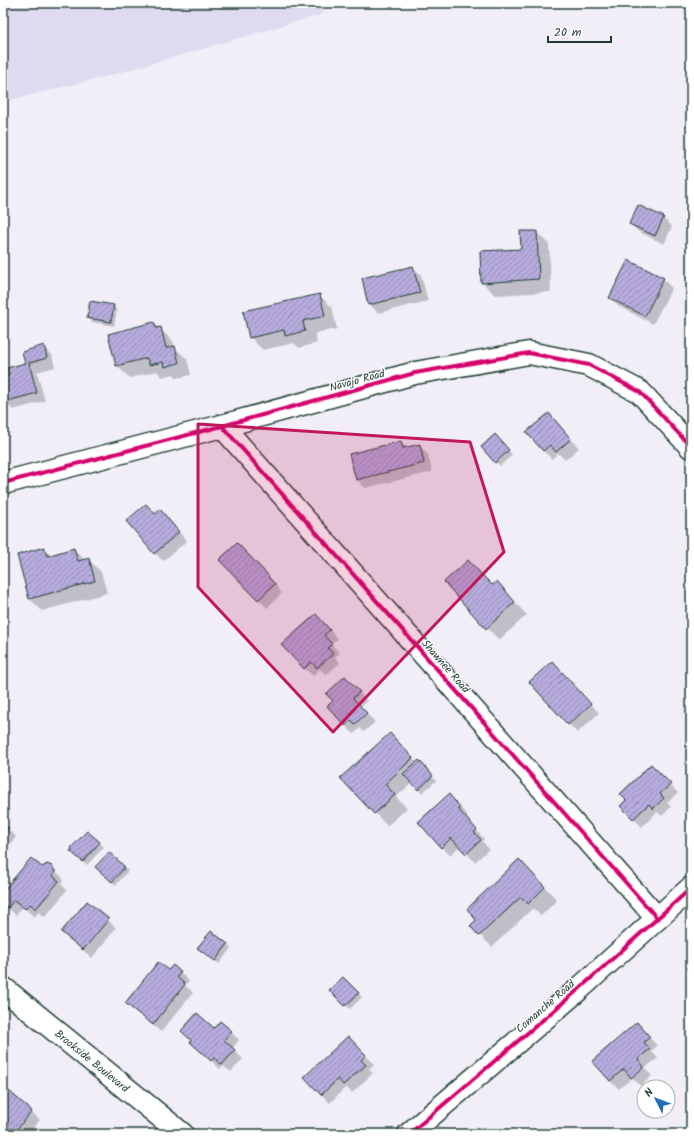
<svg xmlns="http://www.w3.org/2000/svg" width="694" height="1137" viewBox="0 0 694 1137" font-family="Kalam,sans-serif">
	<defs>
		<pattern id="building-hatch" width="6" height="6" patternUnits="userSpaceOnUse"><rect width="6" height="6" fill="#b7acdd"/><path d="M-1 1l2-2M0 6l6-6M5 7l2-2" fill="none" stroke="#948db4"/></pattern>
	</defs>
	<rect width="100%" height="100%" fill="#f1eef8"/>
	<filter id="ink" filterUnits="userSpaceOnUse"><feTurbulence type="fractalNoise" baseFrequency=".025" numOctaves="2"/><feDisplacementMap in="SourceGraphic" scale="8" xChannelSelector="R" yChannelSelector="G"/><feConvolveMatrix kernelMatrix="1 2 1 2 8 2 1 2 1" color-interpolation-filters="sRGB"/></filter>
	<g filter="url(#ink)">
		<!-- built -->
		<polygon fill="#e0daf0" points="3,3 320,3 323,14 108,76 3,102"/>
		<!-- shadow -->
		<g fill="#0003">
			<polygon points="56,3 64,3 63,6"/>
			<polygon points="638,207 663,218 672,227 664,244 639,232 630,224"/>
			<polygon points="536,232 549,244 551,292 495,295 482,282 522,250"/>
			<polygon points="628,262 663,279 672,288 653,324 618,306 610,297"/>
			<polygon points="413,267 421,275 428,301 378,313 369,304"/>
			<polygon points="319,295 332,307 337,329 315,333 317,343 299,348 294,343 263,350 250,337"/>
			<polygon points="113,306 117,310 114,326 92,322 88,318"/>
			<polygon points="154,323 173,341 175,348 187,359 191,375 177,378 173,374 162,377 157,371 130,378 117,366 109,334"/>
			<polygon points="44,347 52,355 55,367 37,372 45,401 13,410 5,401 3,395 3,377 10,375 26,364"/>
			<polygon points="549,414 579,448 565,460 558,453 552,459 543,451"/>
			<polygon points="499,439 512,455 500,466 496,462"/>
			<polygon points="401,443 407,448 419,445 428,454 432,472 365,488 357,480"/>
			<polygon points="146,505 156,514 160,511 187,541 163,561 155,553"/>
			<polygon points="44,548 51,556 74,549 85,560 88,559 101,572 107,593 42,611 30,599 18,556"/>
			<polygon points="246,552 277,585 276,586 282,593 267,608 221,560"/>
			<polygon points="496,582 527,615 499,640 487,628 492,586"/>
			<polygon points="324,623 338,639 331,644 340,653 335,657 340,663 326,675 320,669 313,676 304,668"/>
			<polygon points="560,670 599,713 577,733 569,724"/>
			<polygon points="354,686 367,701 360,707 375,722 364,732 360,728 354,734 345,725"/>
			<polygon points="402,747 417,763 423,765 436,781 422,793 412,783 396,797 407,808 387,826 342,778"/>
			<polygon points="651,765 678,793 667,803 671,807 662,816 657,812 642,827 622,806 627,800"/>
			<polygon points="449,795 468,816 466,818 484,839 482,841 489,849 475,862 460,846 450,855 441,847"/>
			<polygon points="3,825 16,837 3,854"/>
			<polygon points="88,832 104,847 87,865 75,855"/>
			<polygon points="124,867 128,871 116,885 100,871"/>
			<polygon points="53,868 62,877 63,881 61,884 67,890 45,917 39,912 34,917 23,907 16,915 3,904 3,893 42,869"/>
			<polygon points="532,873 557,900 541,916 533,908 492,947 471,926"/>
			<polygon points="108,920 116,928 92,958 62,932"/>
			<polygon points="227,944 231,948 219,964 203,952"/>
			<polygon points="168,972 180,972 189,981 185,985 193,993 161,1032 135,1011 126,1003"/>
			<polygon points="343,978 362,997 350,1009 331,990"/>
			<polygon points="214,1030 231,1032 239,1040 232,1049 243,1059 231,1072 223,1066 220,1069 191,1042 192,1040"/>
			<polygon points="645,1032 657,1046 651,1051 658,1058 645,1068 652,1076 641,1086 632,1078 619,1089 610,1081"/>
			<polygon points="356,1045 374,1064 369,1069 373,1073 352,1093 346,1087 330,1103 321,1094"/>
			<polygon points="9,1093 40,1120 28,1134 3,1134 3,1100"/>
		</g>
		<!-- building -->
		<g fill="url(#building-hatch)" stroke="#1f3d34">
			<polygon points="638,205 664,217 655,236 629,224"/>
			<polygon points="520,231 537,231 539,279 481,283 480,251 521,249"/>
			<polygon points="628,260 664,278 645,316 609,298"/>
			<polygon points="413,266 420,293 368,305 362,278"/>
			<polygon points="320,294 325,316 303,321 305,331 285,336 284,330 249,338 243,311"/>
			<polygon points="90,301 114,305 111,322 87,318"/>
			<polygon points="154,322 156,328 161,327 166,348 175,346 179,363 164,367 163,362 149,365 147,358 116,366 108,334"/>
			<polygon points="44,345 47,358 29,363 37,393 4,402 3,376 9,375 7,368 25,363 22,352"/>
			<polygon points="549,413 571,439 556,452 550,445 543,451 526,432"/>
			<polygon points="495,434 509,450 495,463 481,447"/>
			<polygon points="401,441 403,448 420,444 424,463 356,480 349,454"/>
			<polygon points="146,504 155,514 160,509 179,532 154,554 126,521"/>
			<polygon points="237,543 269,576 268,577 275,584 258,600 219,560"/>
			<polygon points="44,547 47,556 74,548 78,561 89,558 95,581 29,599 17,555"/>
			<polygon points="468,560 492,585 497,581 515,602 486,629 444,582"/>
			<polygon points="316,614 330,630 324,635 332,644 328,648 333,654 317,668 311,662 304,669 281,645"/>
			<polygon points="552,661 591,704 568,725 529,682"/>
			<polygon points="345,676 360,692 353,698 367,713 355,724 351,720 345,726 327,706 333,701 326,694"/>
			<polygon points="390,733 413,758 385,784 395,795 374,814 340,778"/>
			<polygon points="419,760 433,776 418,790 403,774"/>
			<polygon points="651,764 671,784 660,794 664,798 653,809 649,804 633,819 620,806 626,800 620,794"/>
			<polygon points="449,794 460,807 458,809 477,830 474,832 481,840 466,854 451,838 441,848 418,822"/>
			<polygon points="3,824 9,828 3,835"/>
			<polygon points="87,831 100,842 83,862 70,851 72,849 71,848"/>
			<polygon points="109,852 125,867 112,882 95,867"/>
			<polygon points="31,858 42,867 47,864 52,866 55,871 53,876 59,881 36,909 30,904 25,909 14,900 8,908 3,904 3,891"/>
			<polygon points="519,859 545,887 528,904 521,897 479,936 470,926 476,920 467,909"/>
			<polygon points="87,901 109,919 83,950 61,932"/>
			<polygon points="211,931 228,944 215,961 197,948"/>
			<polygon points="158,962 168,970 173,965 181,972 177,977 185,984 153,1025 125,1003"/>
			<polygon points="343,977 359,993 345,1006 329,990"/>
			<polygon points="197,1013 214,1028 220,1021 232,1031 224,1040 235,1050 222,1065 214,1058 211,1061 190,1042 191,1040 181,1031"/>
			<polygon points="637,1022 650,1037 644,1042 650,1049 638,1059 644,1067 631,1078 624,1069 610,1081 592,1061"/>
			<polygon points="348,1036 366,1055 361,1060 366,1065 343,1085 338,1079 321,1095 304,1077"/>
			<polygon points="9,1091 32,1111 13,1134 3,1134 3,1099"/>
		</g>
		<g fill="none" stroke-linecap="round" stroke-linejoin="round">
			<!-- minor casing -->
			<g stroke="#1f3d34" stroke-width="25">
				<g id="minor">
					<polyline points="222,426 657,918"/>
					<polyline points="3,483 222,426 415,373 529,353 589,365 640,392 691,447"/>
					<path id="s1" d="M3,988L182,1134"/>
					<polyline points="409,1134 579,989 691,888"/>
				</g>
			</g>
			<!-- minor -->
			<use href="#minor" stroke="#fff" stroke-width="22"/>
			<!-- cycleway casing -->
			<g stroke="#fff" stroke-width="6">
				<g id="cycleway">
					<polyline points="222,426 657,918"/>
					<polyline points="3,483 222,426 415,373 529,353 589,365 640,392 691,447"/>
					<polyline points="409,1134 579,989 691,888"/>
				</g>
			</g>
			<!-- cycleway -->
			<use href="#cycleway" stroke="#d6006c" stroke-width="4"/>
		</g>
	</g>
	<!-- marked area -->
	<path fill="#c2185b" fill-opacity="0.2" stroke="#c2185b" stroke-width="3" stroke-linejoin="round" d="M198,424L470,442L504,552L333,732L198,587Z"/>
	<g text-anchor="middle" stroke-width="3" stroke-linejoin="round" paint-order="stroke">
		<!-- street labels -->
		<g font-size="11" fill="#1f3d34" stroke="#fff">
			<text transform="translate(357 380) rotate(-15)" y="4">Navajo Road</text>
			<text transform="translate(446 666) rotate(49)" y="4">Shawnee Road</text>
			<text transform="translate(545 1006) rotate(-41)" y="4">Comanche Road</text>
			<text dy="4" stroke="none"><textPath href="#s1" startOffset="115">Brookside Boulevard</textPath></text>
		</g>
	</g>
	<!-- margin -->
	<rect width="694" height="1137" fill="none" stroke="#fff" stroke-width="16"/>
	<rect x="8" y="8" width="678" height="1121" fill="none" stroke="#1f3d34" stroke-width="1.5" filter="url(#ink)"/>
	<!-- north arrow -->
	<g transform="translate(656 1099) rotate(312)"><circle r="19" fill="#ffffff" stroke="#a5b1ae"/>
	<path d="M0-3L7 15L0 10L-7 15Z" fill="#1f6fb2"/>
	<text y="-6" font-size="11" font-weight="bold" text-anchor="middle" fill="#1f3d34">N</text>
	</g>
	<!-- scale -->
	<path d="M548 36v6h63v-6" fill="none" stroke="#1f3d34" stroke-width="2"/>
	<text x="554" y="36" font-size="12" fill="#1f3d34" stroke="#ffffff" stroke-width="3" paint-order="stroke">20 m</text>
</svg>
